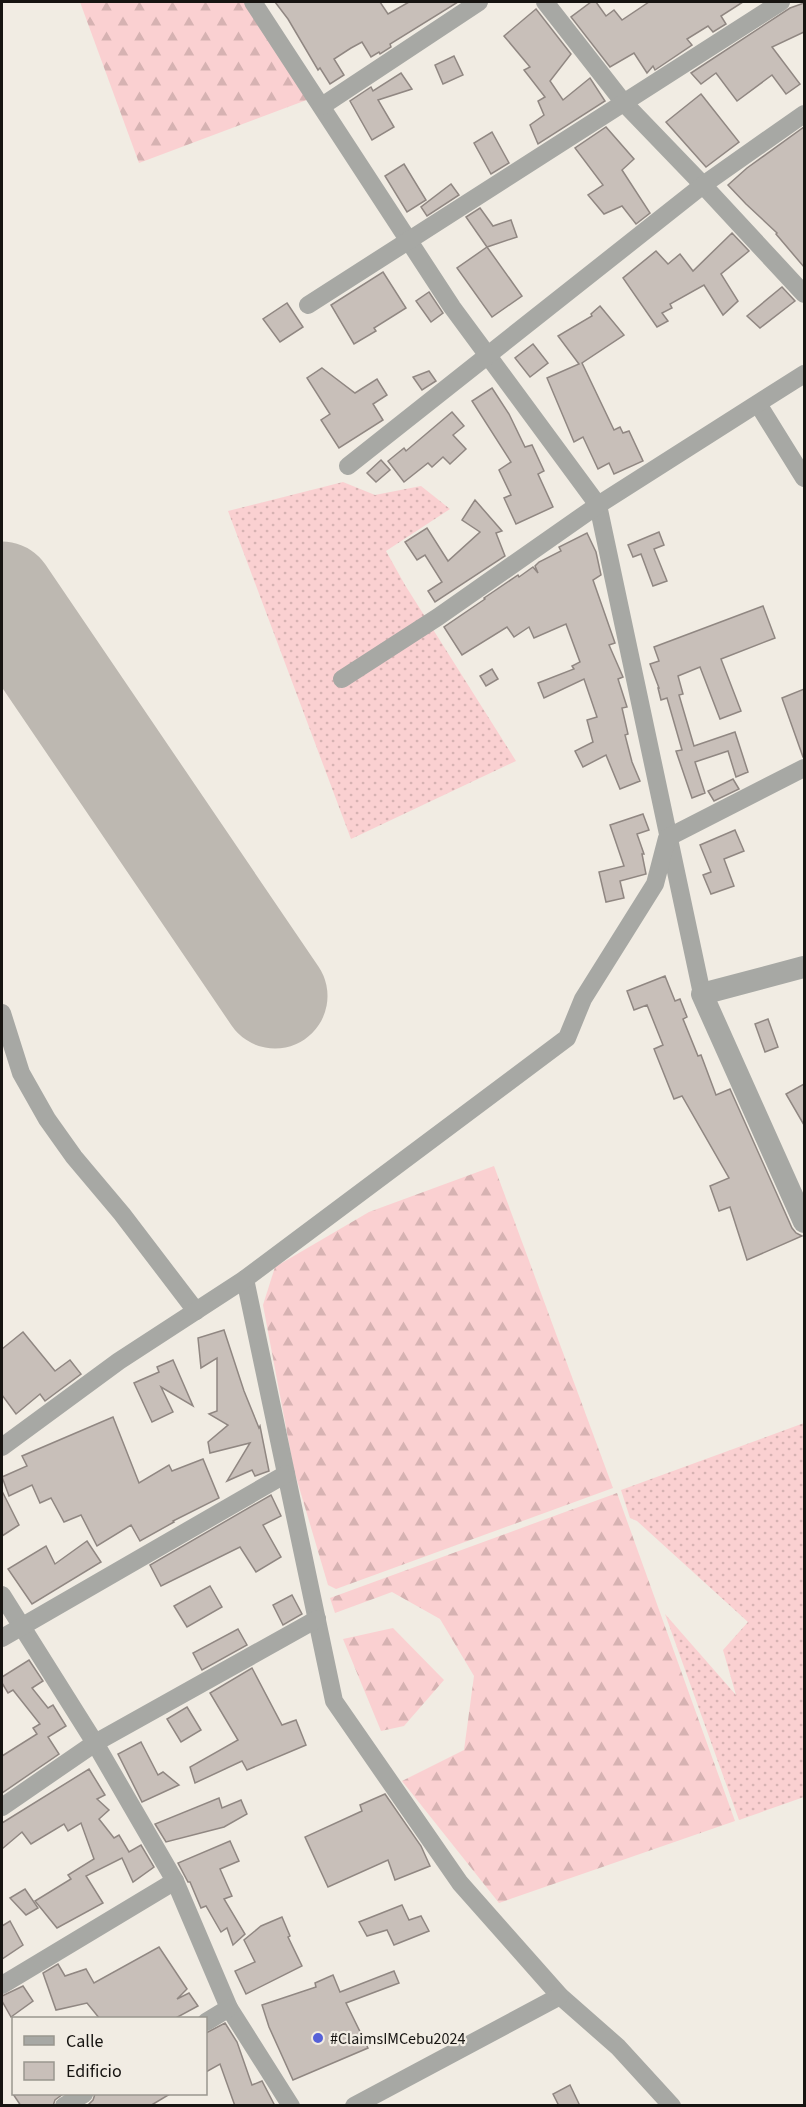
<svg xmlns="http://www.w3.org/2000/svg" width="806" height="2107" viewBox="0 0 806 2107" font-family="'Source Sans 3',sans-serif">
	<defs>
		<pattern id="grass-dots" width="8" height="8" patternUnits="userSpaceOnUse" patternTransform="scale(1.5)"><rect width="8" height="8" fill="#fad0d1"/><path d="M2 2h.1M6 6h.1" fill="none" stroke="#d6b2b2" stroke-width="1.8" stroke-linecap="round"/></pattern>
		<pattern id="forest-firs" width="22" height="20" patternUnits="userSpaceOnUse" patternTransform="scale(1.5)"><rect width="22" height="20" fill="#fad0d1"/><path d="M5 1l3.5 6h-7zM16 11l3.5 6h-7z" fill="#d6b2b2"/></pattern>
	</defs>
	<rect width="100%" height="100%" fill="#f1ece3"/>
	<!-- grass -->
	<g fill="url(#grass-dots)">
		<polygon points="343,482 375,495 421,486 450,509 386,551 405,585 516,761 351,839 228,511"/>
		<polygon points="804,1423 804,1797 739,1820 665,1614 736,1695 723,1650 748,1622 637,1521 630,1518 621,1490"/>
	</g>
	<!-- forest -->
	<g fill="url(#forest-firs)">
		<polygon points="80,2 245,2 312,98 139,163"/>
		<polygon points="494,1166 613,1488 336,1589 328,1585 294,1470 263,1305 275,1267 369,1212"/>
		<polygon points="617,1493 735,1821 499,1903 402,1781 464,1750 474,1676 440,1619 392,1592 335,1613 330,1598"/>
		<polygon points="393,1628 444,1680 404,1726 381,1731 343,1639"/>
	</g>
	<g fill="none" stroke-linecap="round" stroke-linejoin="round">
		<!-- runway -->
		<polyline stroke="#bdb8b1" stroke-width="105" points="2,594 275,996"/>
	</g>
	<!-- building -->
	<g fill="#c8bfb9" stroke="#908782" stroke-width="1.5">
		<polygon points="275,2 380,2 388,14 409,2 458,2 390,44 391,47 380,54 379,52 371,57 362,42 351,48 334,59 344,75 330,84 320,68 318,70 288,19"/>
		<polygon points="591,2 596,2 606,16 614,10 622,20 649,2 743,2 721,16 726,24 713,32 708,26 687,39 692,45 655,70 653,66 647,73 634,53 610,67 571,17"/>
		<polygon points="804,3 804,32 772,47 800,84 786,94 772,75 737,101 716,73 701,84 691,73 790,8"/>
		<polygon points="536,9 571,54 550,81 563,100 590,78 605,101 538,144 530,125 544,115 538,101 545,97 524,70 530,67 504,36"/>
		<polygon points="454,56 463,75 443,84 435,65"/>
		<polygon points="401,73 412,89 378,100 394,127 372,140 350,101 371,87 373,91"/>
		<polygon points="701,94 739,142 706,167 666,122"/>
		<polygon points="606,127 634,159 622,170 650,213 636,224 622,206 604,214 588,195 603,185 575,148"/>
		<polygon points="804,127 804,267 776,234 777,233 746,204 728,185 747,168"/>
		<polygon points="492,132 509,163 491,174 474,143"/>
		<polygon points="404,164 426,200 407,212 385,176"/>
		<polygon points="451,184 459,195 427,216 421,207"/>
		<polygon points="480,208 493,226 511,220 517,237 487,247 466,217"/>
		<polygon points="732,233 749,251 721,274 738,301 723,315 704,285 670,304 672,308 662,313 668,321 657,327 623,278 656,251 668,264 680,254 693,271"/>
		<polygon points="487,247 522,296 492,317 457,268"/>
		<polygon points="383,272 406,308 374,328 376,331 354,344 331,305"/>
		<polygon points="782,287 795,301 760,328 747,316"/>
		<polygon points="429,292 443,313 431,322 416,301"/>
		<polygon points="287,303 303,327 280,342 263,319"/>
		<polygon points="600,306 624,335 582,363 614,430 620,427 623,433 629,431 643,461 614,474 609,463 598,469 583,437 574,442 547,378 579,364 558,336 592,316 591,314"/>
		<polygon points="533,344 548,363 530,377 515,358"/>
		<polygon points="322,368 355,393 377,379 387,395 373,404 383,420 339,448 321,420 330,414 307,378"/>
		<polygon points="429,371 436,381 422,390 413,377"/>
		<polygon points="492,388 509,414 525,447 532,445 544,471 538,474 553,507 516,524 504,498 511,495 499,470 511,462 472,401"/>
		<polygon points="452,412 464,426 453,435 466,449 450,464 443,457 432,467 428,463 404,482 388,461 404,448 406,451"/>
		<polygon points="381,460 390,470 376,482 367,473"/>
		<polygon points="475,500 502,531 496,533 505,556 435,602 428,591 442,582 425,555 417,560 405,542 427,528 448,561 480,532 462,520"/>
		<polygon points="659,532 664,545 654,549 667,581 653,586 641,554 633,557 628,545"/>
		<polygon points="587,533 596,552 601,575 593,580 615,643 609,645 623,677 618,679 627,707 622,708 628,734 625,735 632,762 640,781 620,789 606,755 583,767 575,751 593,742 587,720 597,717 584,679 544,698 538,683 574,669 572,666 580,662 566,624 534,638 529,627 514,637 507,627 462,655 444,627 485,599 484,598 518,575 519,577 533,567 538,573 535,566 539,562 561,551 559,547"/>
		<polygon points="763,606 775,638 721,659 741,711 720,719 700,667 678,676 683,694 679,695 694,746 735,732 748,772 736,777 728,751 695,762 705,793 692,798 676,751 682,750 667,698 661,700 658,688 659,688 650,664 659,661 654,647"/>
		<polygon points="492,669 498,679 486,686 480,676"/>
		<polygon points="804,689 804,757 803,757 782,698"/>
		<polygon points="733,779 739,789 714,801 708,791"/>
		<polygon points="643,814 649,830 637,834 644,854 642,854 646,874 620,881 624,898 606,902 599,872 624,866 610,825"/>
		<polygon points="735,830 744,851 724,859 734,886 711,894 703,875 711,872 700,845"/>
		<polygon points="665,976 675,1001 680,999 687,1017 683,1019 698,1056 701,1055 716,1095 730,1089 792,1228 796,1233 802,1236 747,1260 730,1207 719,1211 710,1186 729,1178 682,1096 674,1099 654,1049 663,1045 647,1005 634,1010 627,991"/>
		<polygon points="768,1019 778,1047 765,1052 755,1024"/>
		<polygon points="804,1084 804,1125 786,1094"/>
		<polygon points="224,1330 244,1391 259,1428 260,1426 269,1471 255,1476 252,1470 227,1481 250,1443 210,1453 208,1442 228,1425 209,1414 217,1411 217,1358 201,1368 198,1338"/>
		<polygon points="23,1332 55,1371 70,1360 81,1374 45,1401 40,1394 16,1414 2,1395 2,1349"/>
		<polygon points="173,1360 193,1406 161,1387 173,1412 152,1422 134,1383 159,1372 157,1367"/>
		<polygon points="113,1417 139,1483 169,1465 172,1471 203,1459 219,1498 173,1521 174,1522 140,1541 131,1525 97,1546 81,1515 64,1522 51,1498 40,1503 32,1485 9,1496 2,1477 27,1466 22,1456"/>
		<polygon points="2,1491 19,1525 2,1536"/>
		<polygon points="271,1495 281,1516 263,1525 281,1557 256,1572 240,1547 161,1586 150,1565"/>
		<polygon points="87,1541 101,1562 32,1604 8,1569 46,1546 55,1564"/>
		<polygon points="210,1586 222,1607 187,1627 174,1606"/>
		<polygon points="292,1595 302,1614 283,1625 273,1605"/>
		<polygon points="238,1629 247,1645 202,1670 193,1653"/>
		<polygon points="29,1660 43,1681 32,1688 48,1708 53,1705 66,1726 48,1737 59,1754 2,1793 2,1756 37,1734 33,1728 40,1724 13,1690 8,1693 2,1683 2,1677"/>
		<polygon points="252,1668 282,1725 296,1720 306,1745 247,1770 242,1761 195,1783 190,1767 238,1740 210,1693"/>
		<polygon points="187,1707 201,1730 181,1742 167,1719"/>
		<polygon points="141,1742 158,1775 163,1772 179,1785 142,1802 118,1754"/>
		<polygon points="89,1769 105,1795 97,1799 109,1810 99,1819 114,1838 119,1835 129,1852 141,1845 154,1867 133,1882 122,1858 86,1876 103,1903 57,1928 35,1901 71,1879 68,1875 94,1859 81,1823 68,1831 64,1824 31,1844 22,1832 2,1849 2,1823"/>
		<polygon points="385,1794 421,1846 430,1866 395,1880 388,1860 328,1887 305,1837 362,1811 360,1805"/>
		<polygon points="219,1798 222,1808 241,1800 247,1814 224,1827 166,1842 155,1824"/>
		<polygon points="230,1841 239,1861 220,1869 232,1896 224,1899 245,1934 233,1945 227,1928 221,1932 206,1906 201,1908 190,1882 188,1882 178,1863"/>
		<polygon points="25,1889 38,1908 26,1915 10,1898"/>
		<polygon points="402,1905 409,1920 421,1916 429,1931 394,1945 387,1930 367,1936 359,1922"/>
		<polygon points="282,1917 290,1936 288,1937 302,1966 246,1994 235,1971 255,1962 244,1940 261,1926"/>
		<polygon points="10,1921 23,1945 2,1959 2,1926"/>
		<polygon points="159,1947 187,1989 177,1999 189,1993 198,2006 174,2019 100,2019 87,2003 56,2010 43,1973 58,1964 65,1976 86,1969 94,1983"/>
		<polygon points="394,1971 399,1983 346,2003 368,2048 293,2080 269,2027 262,2005 316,1987 315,1983 333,1975 340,1992"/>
		<polygon points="23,1986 33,2001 11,2017 2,2001 2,1996"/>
		<polygon points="225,2023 237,2042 252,2085 262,2081 275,2106 235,2106 220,2064 206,2072 206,2033"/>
		<polygon points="570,2085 580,2106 559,2106 553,2094"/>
		<polygon points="13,2094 63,2094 55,2100 53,2106 21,2106"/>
		<polygon points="95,2094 170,2094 150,2106 87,2106 93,2100"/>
	</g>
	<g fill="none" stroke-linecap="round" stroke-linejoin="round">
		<!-- minor -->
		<g stroke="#a7a8a4" stroke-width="18">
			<polyline points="253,2 452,307 598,505 702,994"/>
			<polyline points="545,2 624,103 703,185 804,294"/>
			<polyline points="322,106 479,2"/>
			<polyline points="308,305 781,2"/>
			<polyline points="758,404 804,478"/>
			<polyline points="348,466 703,185 804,114"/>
			<polyline points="342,679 438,617 598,505 804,374"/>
			<polyline points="2,1013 21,1073 47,1119 74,1157 122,1214 196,1311"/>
			<polyline points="245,1279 334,1701 460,1883 560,1996 618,2047 672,2106"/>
			<polyline points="2,1447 119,1361 245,1279 567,1038 583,999 655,884 667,838 804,768"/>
			<polyline points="2,1595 95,1743 175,1881 229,2008 291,2106"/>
			<polyline points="2,1638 286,1474"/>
			<polyline points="2,1807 95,1743 317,1619"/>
			<polyline points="2,1985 175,1881"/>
			<polyline points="206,2022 229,2008"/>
			<polyline points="64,2106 84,2094"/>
			<polyline points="354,2106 560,1996"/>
		</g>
		<!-- tertiary -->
		<polyline stroke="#a7a8a4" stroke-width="22" points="804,967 702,994 804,1222"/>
	</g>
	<!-- markers -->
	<circle fill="#5661d8" stroke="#f1ece3" stroke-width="2" cx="318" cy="2038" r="6"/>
	<g text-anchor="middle" stroke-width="4.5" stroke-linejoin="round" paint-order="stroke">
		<!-- poi labels -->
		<g font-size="16" fill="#161411" stroke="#f1ece3" text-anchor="start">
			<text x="330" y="2044">#ClaimsIMCebu2024</text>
		</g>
	</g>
	<!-- border -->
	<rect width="806" height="2107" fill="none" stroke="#161411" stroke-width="6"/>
	<!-- legend -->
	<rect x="12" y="2017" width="195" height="78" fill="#f1ece3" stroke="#99968f" stroke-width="1.5"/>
	<rect x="24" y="2036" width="30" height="9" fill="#a7a8a4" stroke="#99968f" stroke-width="1.5"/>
	<text x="66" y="2047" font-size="18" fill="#161411">Calle</text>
	<rect x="24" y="2062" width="30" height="18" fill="#c8bfb9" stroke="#99968f" stroke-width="1.5"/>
	<text x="66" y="2077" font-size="18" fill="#161411">Edificio</text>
</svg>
